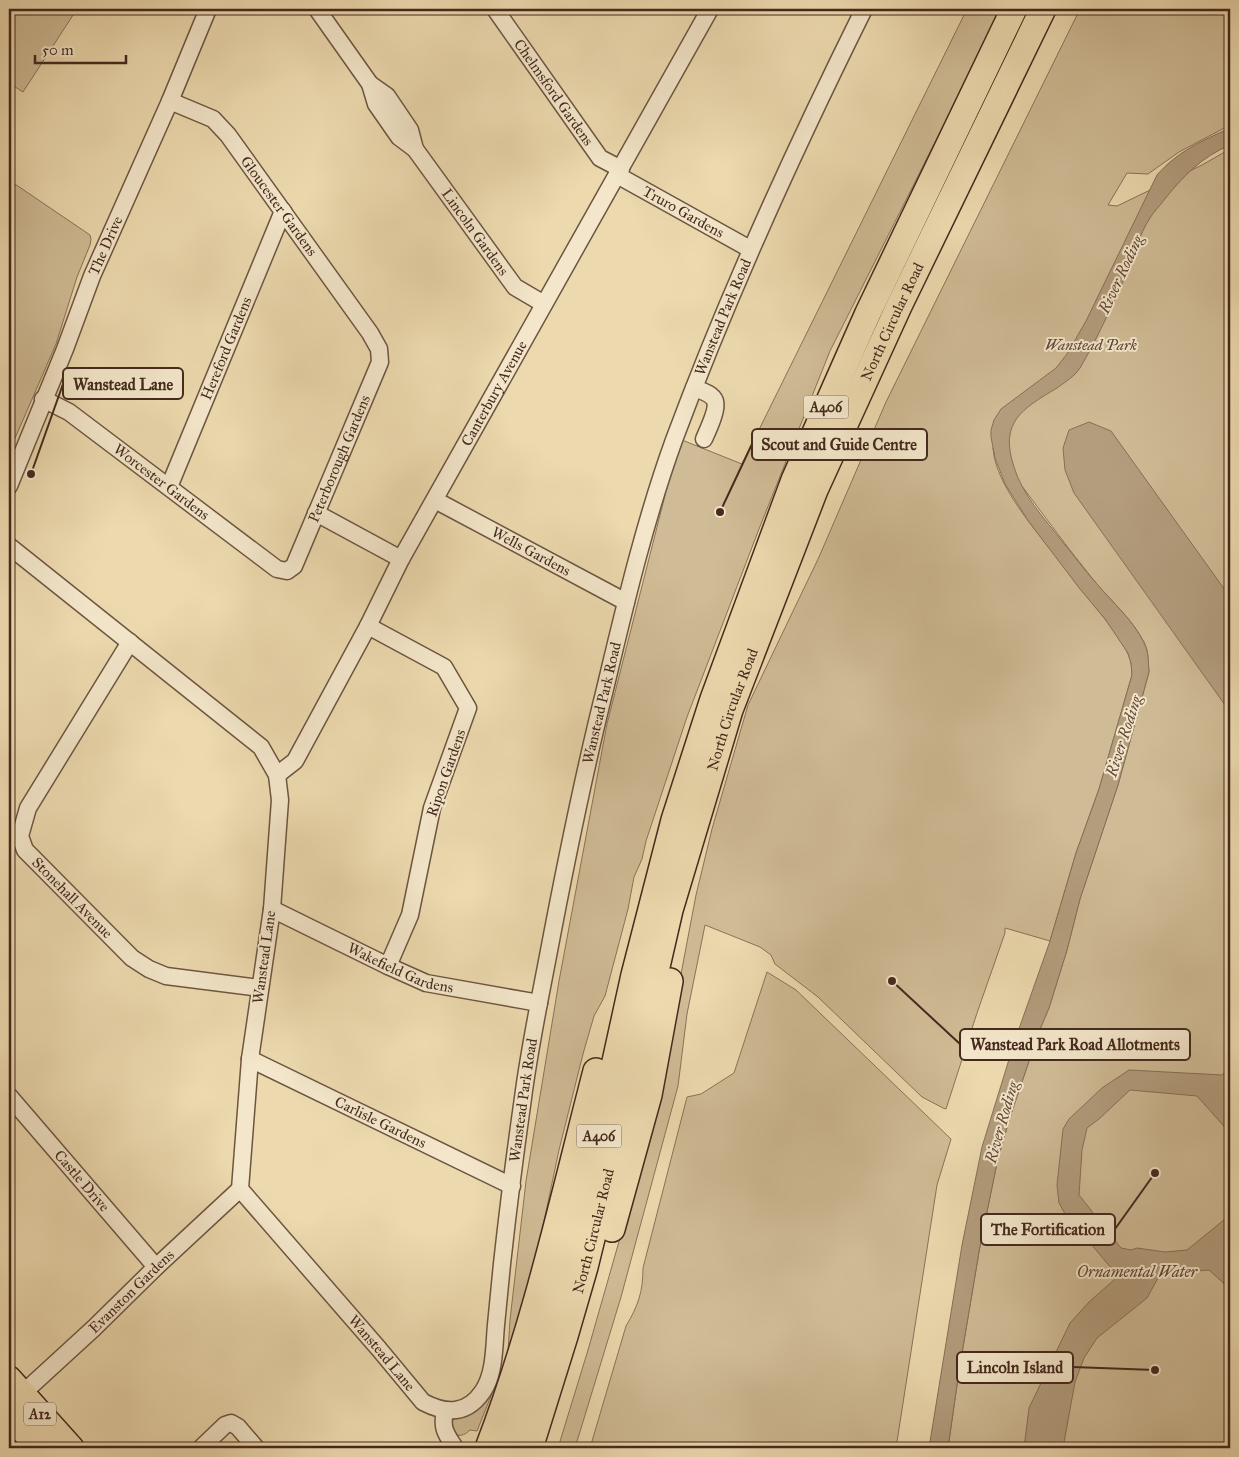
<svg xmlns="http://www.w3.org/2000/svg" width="1239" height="1457" viewBox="0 0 1239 1457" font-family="'IM FELL Great Primer',serif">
	<rect width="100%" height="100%" fill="#ecd9ae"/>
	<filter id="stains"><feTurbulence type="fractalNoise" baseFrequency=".004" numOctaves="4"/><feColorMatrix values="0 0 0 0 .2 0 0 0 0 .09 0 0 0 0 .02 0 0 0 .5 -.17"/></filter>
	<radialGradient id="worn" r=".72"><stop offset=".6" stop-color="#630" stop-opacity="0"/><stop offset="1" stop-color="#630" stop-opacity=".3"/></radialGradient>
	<!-- green -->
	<g fill="#cfbb95" stroke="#8a7259">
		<polygon points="9,9 77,9 23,92 9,83"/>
		<polygon points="967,9 1002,9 830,351 759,529 687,717 646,841 642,859 634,877 628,909 605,996 594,1016 583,1054 559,1150 528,1297 507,1367 510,1320 526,1181 559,981 607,724 674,460 682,440 742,464"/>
		<path d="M1080,9H1230V125L1179,152L1148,174L1127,173L1108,205L1117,206L1202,165L1230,149V1448H948L959,1371L980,1246L998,1158L1012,1111L1040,1029L1049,1008L1067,950L1080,899L1118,785L1149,672C1148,662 1149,652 1144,642C1132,619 1112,602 1096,583C1060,539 1028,493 993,448C995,485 1037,532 1060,561C1068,571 1074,582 1083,592C1096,608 1128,644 1131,664C1132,667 1132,671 1132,675L1099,789L1076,853L1050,941L1005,928V933L977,1013L946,1109L943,1108L922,1097L818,997L775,964L771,955L760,947L705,925L687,1014L678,1086L621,1297L575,1448H558L588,1350L624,1224L671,1027L696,895L712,829L748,705L819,557L886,402Z"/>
		<polygon points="9,180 90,235 91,239 90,245 77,277 56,344 9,452"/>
		<path d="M767,972L796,990L951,1139L937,1185L896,1448H590L626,1326C638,1306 643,1292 643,1268L687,1097L701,1094L734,1073Z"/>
		<path d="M495,1383V1386L477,1431L470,1430C464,1436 459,1437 452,1433L450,1423C457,1414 472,1415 481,1407C488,1402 489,1390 495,1383Z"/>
	</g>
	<!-- water -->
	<g fill="#b39d7d" stroke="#876f57">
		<path d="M1230,128V145C1202,157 1183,176 1164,200C1160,206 1154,211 1150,218C1139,235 1133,257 1125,277C1111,308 1097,339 1080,368C1074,377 1065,382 1057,388C1022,409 999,422 1014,467C1022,494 1044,518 1061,540C1073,554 1084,570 1097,584C1112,602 1134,621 1144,643C1149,652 1148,662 1149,672L1118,785L1080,899L1067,950L1049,1008L1040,1029L1012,1111L998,1158L980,1246L959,1371L948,1448H929L962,1245L982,1147L1015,1040L1050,941L1076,853L1099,789L1132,675L1131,663L1128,653L1105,619L1080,589L1029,522L1005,484L995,458L991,437V430L994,420L1001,409L1056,368L1067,354L1086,321L1157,175C1178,151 1202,141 1230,128Z"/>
		<polygon points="1089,422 1111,431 1230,597 1230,712 1074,493 1065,470 1063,448 1069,430"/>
		<polygon points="1230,1058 1230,1133 1197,1096 1130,1090 1099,1119 1087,1128 1082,1150 1079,1195 1121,1248 1131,1250 1137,1248 1165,1252 1187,1250 1230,1215 1230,1289 1209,1270 1168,1273 1158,1278 1147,1298 1097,1338 1084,1358 1075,1382 1063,1448 1024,1448 1029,1408 1070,1323 1089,1302 1115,1279 1117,1275 1064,1212 1059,1203 1057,1185 1063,1129 1069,1119 1102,1088 1129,1070 1222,1075 1226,1071"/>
	</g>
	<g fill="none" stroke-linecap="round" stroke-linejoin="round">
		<!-- minor casing -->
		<g stroke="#6e5541" stroke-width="19">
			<g id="minor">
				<polyline points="317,9 370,84 376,104 399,137 415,149"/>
				<path id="s1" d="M495,9L600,158L621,169"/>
				<path id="s2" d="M370,84L387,96L410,130L415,149L515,287L544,304"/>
				<path id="s3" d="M617,175L750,249"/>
				<path d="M694,388C701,391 712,393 715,401C718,409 708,430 704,439"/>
				<path id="s4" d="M43,399L69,412L277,569L287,571L294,566L380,362L379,349L370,333L228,135L213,119L170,101"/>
				<path id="s5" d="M9,486L65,349L92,276L170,101L208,9"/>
				<path id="s6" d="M169,487L283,211"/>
				<path id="s7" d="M435,500L626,602"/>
				<polyline points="316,513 401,559"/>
				<path id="s8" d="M9,546L261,747L277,775L280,800L272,909L250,1059L240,1189L379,1349L423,1402C446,1414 467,1415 483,1391C495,1373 494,1346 496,1325C498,1305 500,1285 502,1264C508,1209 515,1154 523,1098C529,1051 539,1003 548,956C565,866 583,777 605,689C625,605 645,520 674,440C729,292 794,150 864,9"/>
				<polyline points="368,626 444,667 468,708 432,808 410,915 388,966"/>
				<path id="s9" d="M130,642L28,808L20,836L25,850L132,958L149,969L166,976L260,988"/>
				<path id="s10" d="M277,775L295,761L368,626L401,559L710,9"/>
				<path id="s11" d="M272,909L388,966L426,983L539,1003"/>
				<path id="s12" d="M250,1059L512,1186"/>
				<path id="s13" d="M9,1096L156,1267"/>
				<path id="s14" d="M22,1394L94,1328L156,1267L240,1189"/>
				<path d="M445,1411C441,1428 446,1434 455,1448"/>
				<polyline points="201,1448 225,1425 231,1423 238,1427 256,1448"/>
			</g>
		</g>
		<!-- highway casing -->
		<g stroke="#44291d" stroke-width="28">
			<g id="highway">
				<polyline points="612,1229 649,1095 670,981"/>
				<polyline points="9,1379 71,1448"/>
				<polyline points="9,1415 40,1448"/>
				<path d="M488,1448C535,1326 563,1198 596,1071"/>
				<polyline points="509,1448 547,1332 568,1261 596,1148 634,975 674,820 713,699 794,480 868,313 1014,9"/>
				<path id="s15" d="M530,1448L565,1336L585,1267L630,1084L670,910L730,710L815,490L899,306L1043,9"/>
			</g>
		</g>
		<!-- minor -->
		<use href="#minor" stroke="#f3e6ca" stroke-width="16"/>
		<!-- highway -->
		<use href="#highway" stroke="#ecd9ae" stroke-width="25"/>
	</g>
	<g text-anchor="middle" stroke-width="4" stroke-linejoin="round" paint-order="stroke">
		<!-- shield labels -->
		<g fill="#f3e6ca" stroke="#786251" stroke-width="1">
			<rect x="803.5" y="395.5" width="45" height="23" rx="4"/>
			<rect x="576.5" y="1124.5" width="45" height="23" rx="4"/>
			<rect x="24" y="1402.5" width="32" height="23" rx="4"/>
		</g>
		<g font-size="14" font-weight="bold" fill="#44291d">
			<text x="826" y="412">A406</text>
			<text x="599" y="1141">A406</text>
			<text x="40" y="1419">A12</text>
		</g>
		<!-- street labels -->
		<g font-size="15" fill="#44291d" stroke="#f3e6ca">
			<text dy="5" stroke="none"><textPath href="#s1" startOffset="102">Chelmsford Gardens</textPath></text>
			<text transform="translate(279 206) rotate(54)" y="5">Gloucester Gardens</text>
			<text dy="5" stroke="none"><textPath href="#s3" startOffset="76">Truro Gardens</textPath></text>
			<text dy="5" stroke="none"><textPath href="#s2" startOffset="184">Lincoln Gardens</textPath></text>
			<text dy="5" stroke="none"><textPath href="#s5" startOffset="259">The Drive</textPath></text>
			<text dy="5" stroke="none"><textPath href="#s8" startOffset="2225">Wanstead Park Road</textPath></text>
			<text dy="5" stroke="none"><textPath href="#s15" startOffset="1186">North Circular Road</textPath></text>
			<text dy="5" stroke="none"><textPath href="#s6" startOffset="150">Hereford Gardens</textPath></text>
			<text dy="5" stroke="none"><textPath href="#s10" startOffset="441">Canterbury Avenue</textPath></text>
			<text dy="5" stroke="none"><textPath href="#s4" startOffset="425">Peterborough Gardens</textPath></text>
			<text dy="5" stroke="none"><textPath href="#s4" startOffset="145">Worcester Gardens</textPath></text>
			<text dy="5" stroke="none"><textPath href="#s7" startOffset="109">Wells Gardens</textPath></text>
			<text dy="5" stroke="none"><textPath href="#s8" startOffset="1820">Wanstead Park Road</textPath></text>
			<text dy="5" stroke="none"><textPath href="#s15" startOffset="766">North Circular Road</textPath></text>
			<text transform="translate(446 773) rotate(-71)" y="5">Ripon Gardens</text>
			<text dy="5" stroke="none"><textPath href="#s9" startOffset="306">Stonehall Avenue</textPath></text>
			<text transform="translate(264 957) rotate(-82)" y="5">Wanstead Lane</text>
			<text dy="5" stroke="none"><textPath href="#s11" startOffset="142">Wakefield Gardens</textPath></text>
			<text dy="5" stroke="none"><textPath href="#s8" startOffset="1415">Wanstead Park Road</textPath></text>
			<text dy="5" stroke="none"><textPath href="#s12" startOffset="145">Carlisle Gardens</textPath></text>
			<text dy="5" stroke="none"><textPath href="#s13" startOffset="112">Castle Drive</textPath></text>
			<text dy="5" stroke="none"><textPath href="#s15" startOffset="226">North Circular Road</textPath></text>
			<text dy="5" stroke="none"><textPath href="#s14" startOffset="150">Evanston Gardens</textPath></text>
			<text dy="5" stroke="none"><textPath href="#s8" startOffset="988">Wanstead Lane</textPath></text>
		</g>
		<!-- park labels -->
		<g font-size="15" font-style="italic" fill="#604635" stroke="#f3e6ca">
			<text x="1091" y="350">Wanstead Park</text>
		</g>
		<!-- water labels -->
		<g font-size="16" font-style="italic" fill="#604635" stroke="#f3e6ca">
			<text transform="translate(1120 274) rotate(-65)" y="6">River Roding</text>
			<text transform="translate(1123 736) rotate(-72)" y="6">River Roding</text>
			<text transform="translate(1001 1122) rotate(-74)" y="6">River Roding</text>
			<text x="1137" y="1277">Ornamental Water</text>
		</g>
	</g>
	<!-- callouts -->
	<path fill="none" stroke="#44291d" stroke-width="2" d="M31 474L63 384M720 512L752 444M892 981L960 1044M1155 1173L1115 1229M1155 1370L1073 1367"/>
	<g fill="#44291d" stroke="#f3e6ca" stroke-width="2">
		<circle cx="31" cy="474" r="5"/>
		<circle cx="720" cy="512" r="5"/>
		<circle cx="892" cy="981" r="5"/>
		<circle cx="1155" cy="1173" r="5"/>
		<circle cx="1155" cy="1370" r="5"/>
	</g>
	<g fill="#f3e6ca" stroke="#44291d" stroke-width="2">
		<rect x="63" y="368" width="120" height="31" rx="5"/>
		<rect x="752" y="429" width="175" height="31" rx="5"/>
		<rect x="960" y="1029" width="230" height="31" rx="5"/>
		<rect x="981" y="1214" width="134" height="31" rx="5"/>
		<rect x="957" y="1352" width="116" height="31" rx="5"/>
	</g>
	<g font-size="16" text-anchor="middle" font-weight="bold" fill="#44291d">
		<text x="123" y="390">Wanstead Lane</text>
		<text x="839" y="450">Scout and Guide Centre</text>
		<text x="1075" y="1050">Wanstead Park Road Allotments</text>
		<text x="1048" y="1235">The Fortification</text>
		<text x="1015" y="1373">Lincoln Island</text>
	</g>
	<!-- margin -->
	<rect width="1239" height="1457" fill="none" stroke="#ecd9ae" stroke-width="30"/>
	<rect x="10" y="10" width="1219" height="1437" fill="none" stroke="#44291d" stroke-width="2.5"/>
	<rect x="15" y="15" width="1209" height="1427" fill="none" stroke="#44291d"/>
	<!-- scale -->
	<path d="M35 55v8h91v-8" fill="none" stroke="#44291d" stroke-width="2.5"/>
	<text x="42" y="55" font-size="15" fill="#44291d" stroke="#f3e6ca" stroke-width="4" paint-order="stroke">50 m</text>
	<rect width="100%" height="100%" filter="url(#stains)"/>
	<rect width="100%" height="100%" fill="url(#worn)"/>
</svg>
